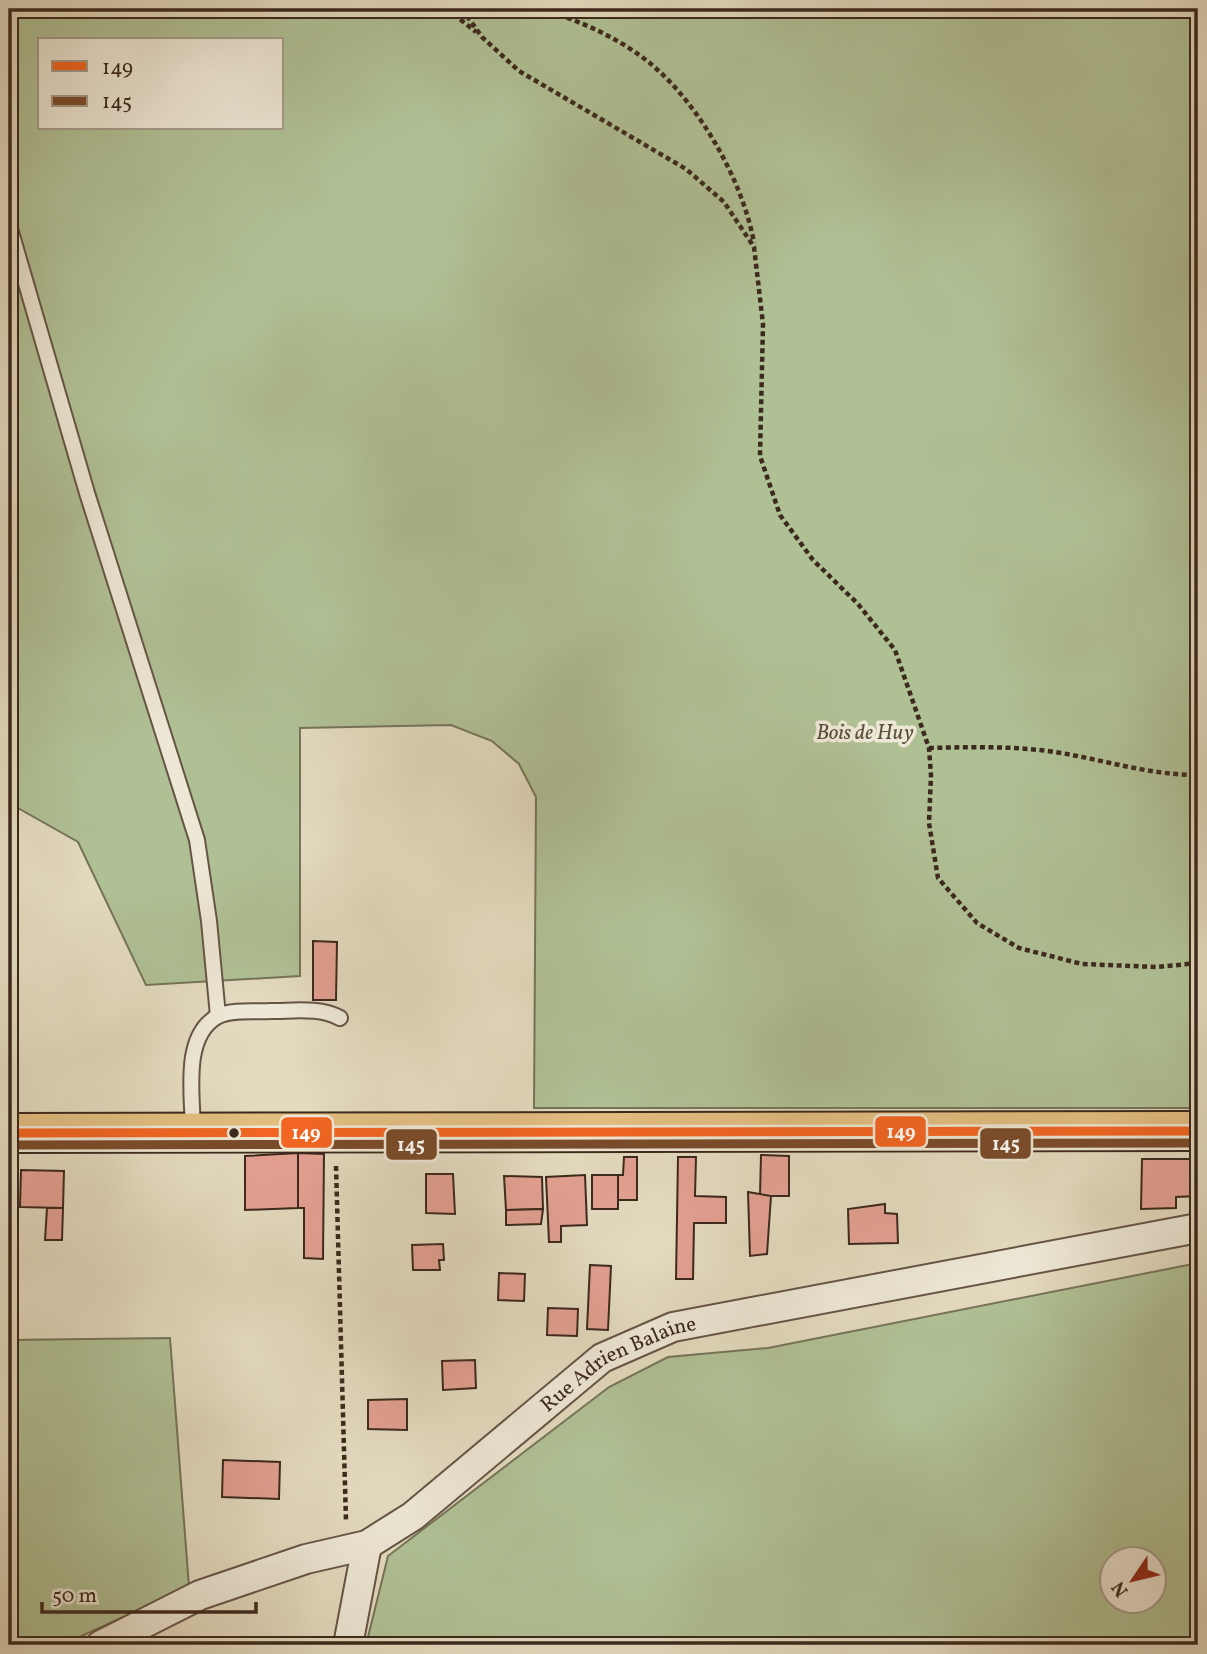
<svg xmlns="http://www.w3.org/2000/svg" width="1207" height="1654" viewBox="0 0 1207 1654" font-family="Vollkorn,serif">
	<rect width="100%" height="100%" fill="#e3dabf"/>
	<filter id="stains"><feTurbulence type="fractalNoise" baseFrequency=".00286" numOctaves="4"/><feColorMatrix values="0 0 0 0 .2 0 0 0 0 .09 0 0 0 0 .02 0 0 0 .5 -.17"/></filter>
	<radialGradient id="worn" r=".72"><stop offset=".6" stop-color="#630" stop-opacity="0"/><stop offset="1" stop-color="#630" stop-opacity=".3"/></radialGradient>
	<!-- green -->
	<g fill="#b0c095" stroke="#767459" stroke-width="2" fill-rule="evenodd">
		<path d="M9,9H1198V1108H534L536,797L519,764L492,741L451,725L300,728V976L146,985L78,842L9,803ZM40,40H282V128H40Z"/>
		<path d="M1198,1263V1645H366L388,1556L609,1387L668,1357L768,1348ZM1112,1560H1154V1602H1112Z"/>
		<polygon points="170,1338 189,1587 62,1645 9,1645 9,1340"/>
	</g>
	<!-- building -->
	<g fill="#e3a092" stroke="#3c291d" stroke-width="2">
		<polygon points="313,941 337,942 336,1000 313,1000"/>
		<polygon points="298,1153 298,1208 245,1210 245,1156"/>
		<polygon points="298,1153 324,1154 323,1259 304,1258 304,1208 298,1208"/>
		<polygon points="761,1155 789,1156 789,1196 760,1196"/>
		<polygon points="624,1157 637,1157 637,1200 618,1200 618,1175 623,1175"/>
		<polygon points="678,1157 696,1157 695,1196 726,1197 726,1223 694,1223 693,1279 676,1279"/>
		<polygon points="1142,1159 1198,1159 1198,1196 1176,1197 1176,1208 1141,1209"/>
		<polygon points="21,1170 64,1171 63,1208 20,1207"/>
		<polygon points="426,1174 453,1174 455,1214 426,1213"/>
		<polygon points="585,1175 587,1225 561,1226 561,1242 549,1242 546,1177"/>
		<rect x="592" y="1175" width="26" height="34"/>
		<polygon points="504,1176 542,1177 543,1209 506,1210"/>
		<polygon points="748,1192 771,1196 767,1254 750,1256"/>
		<polygon points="885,1204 885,1213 897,1214 898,1243 849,1244 848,1209"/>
		<polygon points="47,1208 63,1208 62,1240 45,1240"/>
		<polygon points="543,1209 541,1224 506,1225 506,1210"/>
		<polygon points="443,1244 444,1260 439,1260 440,1270 413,1270 412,1245"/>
		<polygon points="590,1265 611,1266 608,1330 587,1329"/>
		<polygon points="499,1273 525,1274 524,1301 498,1300"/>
		<polygon points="548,1308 578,1309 577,1336 547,1335"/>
		<polygon points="475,1360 476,1388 443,1390 442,1361"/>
		<polygon points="407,1399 407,1430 368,1429 368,1400"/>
		<polygon points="223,1460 280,1462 279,1499 222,1497"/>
	</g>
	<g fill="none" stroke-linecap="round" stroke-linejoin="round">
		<!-- service casing -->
		<g stroke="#665546" stroke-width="18">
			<g id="service">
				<polyline points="9,225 87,493 197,840 209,921 218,1016"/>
				<path d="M193,1132C193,1098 181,1036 218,1016C233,1009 255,1012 271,1011C294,1011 320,1007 340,1018"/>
			</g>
		</g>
		<!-- minor casing -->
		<g stroke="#665546" stroke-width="32">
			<g id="minor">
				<path id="s1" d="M101,1645L200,1595L306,1559L367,1545L413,1516L602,1358L673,1327L1198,1228"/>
				<polyline points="348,1645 367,1545"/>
			</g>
		</g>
		<!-- primary casing -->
		<g stroke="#3c291d" stroke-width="42">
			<polyline id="primary" points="9,1133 1198,1131"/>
		</g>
		<!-- path -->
		<g stroke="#3c291d" stroke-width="4.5" stroke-dasharray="5 3.5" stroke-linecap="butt">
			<polyline points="447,9 476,32"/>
			<polyline points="462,9 482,37 519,71 686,169 724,202 754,247 763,324 760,456 780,515 813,560 858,604 895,650 929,748 931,775 929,823 938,878 977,923 1019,948 1082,964 1157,967 1198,963"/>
			<path d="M543,9C575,20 606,32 635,52C692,90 742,176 754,243"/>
			<path d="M929,748C968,747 1009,746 1048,751C1099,758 1146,775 1198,775"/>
			<polyline points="336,1166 346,1521"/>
		</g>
		<!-- service -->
		<use href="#service" stroke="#ede7d5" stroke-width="14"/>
		<!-- minor -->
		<use href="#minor" stroke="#ede7d5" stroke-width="28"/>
		<!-- primary -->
		<use href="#primary" stroke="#e2bd80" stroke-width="38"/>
		<!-- bus-1 casing -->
		<g stroke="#ede7d5" stroke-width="14">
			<polyline id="bus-1" points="9,1133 1198,1131"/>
		</g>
		<!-- bus-2 casing -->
		<g stroke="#ede7d5" stroke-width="14">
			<polyline id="bus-2" points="9,1145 1198,1143"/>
		</g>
		<!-- bus-1 -->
		<use href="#bus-1" stroke="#f26522" stroke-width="9"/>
		<!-- bus-2 -->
		<use href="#bus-2" stroke="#7a4b2a" stroke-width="9"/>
	</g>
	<!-- markers -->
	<circle fill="#3c291d" stroke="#ede7d5" stroke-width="2.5" cx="234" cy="1133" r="6"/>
	<g text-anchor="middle" stroke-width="7" stroke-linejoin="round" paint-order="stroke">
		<!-- park labels -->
		<g font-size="21" font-style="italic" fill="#594f3b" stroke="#ede7d5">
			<text x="865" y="739">Bois de Huy</text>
		</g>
		<!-- street labels -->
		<g font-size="21" fill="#3c291d" stroke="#ede7d5">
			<text dy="7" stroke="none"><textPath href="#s1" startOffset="598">Rue Adrien Balaine</textPath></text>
		</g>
	</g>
	<g stroke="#ede7d5" stroke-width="2.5">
		<rect x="874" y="1115" width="53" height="33" rx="7" fill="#f26522"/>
		<rect x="280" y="1116" width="53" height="33" rx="7" fill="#f26522"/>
		<rect x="979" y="1127" width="53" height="33" rx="7" fill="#7a4b2a"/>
		<rect x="385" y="1128" width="53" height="33" rx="7" fill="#7a4b2a"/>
	</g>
	<g font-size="19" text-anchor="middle" font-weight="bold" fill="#fff">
		<text x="901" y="1138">149</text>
		<text x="306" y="1139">149</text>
		<text x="1006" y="1150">145</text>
		<text x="411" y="1151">145</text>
	</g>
	<!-- margin -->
	<rect width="1207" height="1654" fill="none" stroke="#e3dabf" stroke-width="35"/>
	<rect x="10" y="10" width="1186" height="1633" fill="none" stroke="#3c291d" stroke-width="3.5"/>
	<rect x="18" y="18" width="1172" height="1619" fill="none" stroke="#3c291d" stroke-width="2"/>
	<!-- legend -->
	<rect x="38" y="38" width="245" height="91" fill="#ede7d5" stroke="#a69b8b" stroke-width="2"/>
	<rect x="52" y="61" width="35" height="10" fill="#f26522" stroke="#a69b8b" stroke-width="2"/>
	<text x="102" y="74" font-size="21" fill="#3c291d">149</text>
	<rect x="52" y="96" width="35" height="10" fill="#7a4b2a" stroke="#a69b8b" stroke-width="2"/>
	<text x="102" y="108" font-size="21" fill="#3c291d">145</text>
	<!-- north arrow -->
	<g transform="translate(1133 1580) rotate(235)"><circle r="33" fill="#ede7d5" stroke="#a69b8b" stroke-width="2"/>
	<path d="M0-5L12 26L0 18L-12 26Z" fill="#8f2418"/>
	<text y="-10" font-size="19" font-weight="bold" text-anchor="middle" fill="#3c291d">N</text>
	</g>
	<!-- scale -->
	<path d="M42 1602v10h214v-10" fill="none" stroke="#3c291d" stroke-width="3.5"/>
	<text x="52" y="1602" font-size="21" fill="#3c291d" stroke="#ede7d5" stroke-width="5" paint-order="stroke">50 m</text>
	<rect width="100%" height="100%" filter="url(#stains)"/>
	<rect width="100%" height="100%" fill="url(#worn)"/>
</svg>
